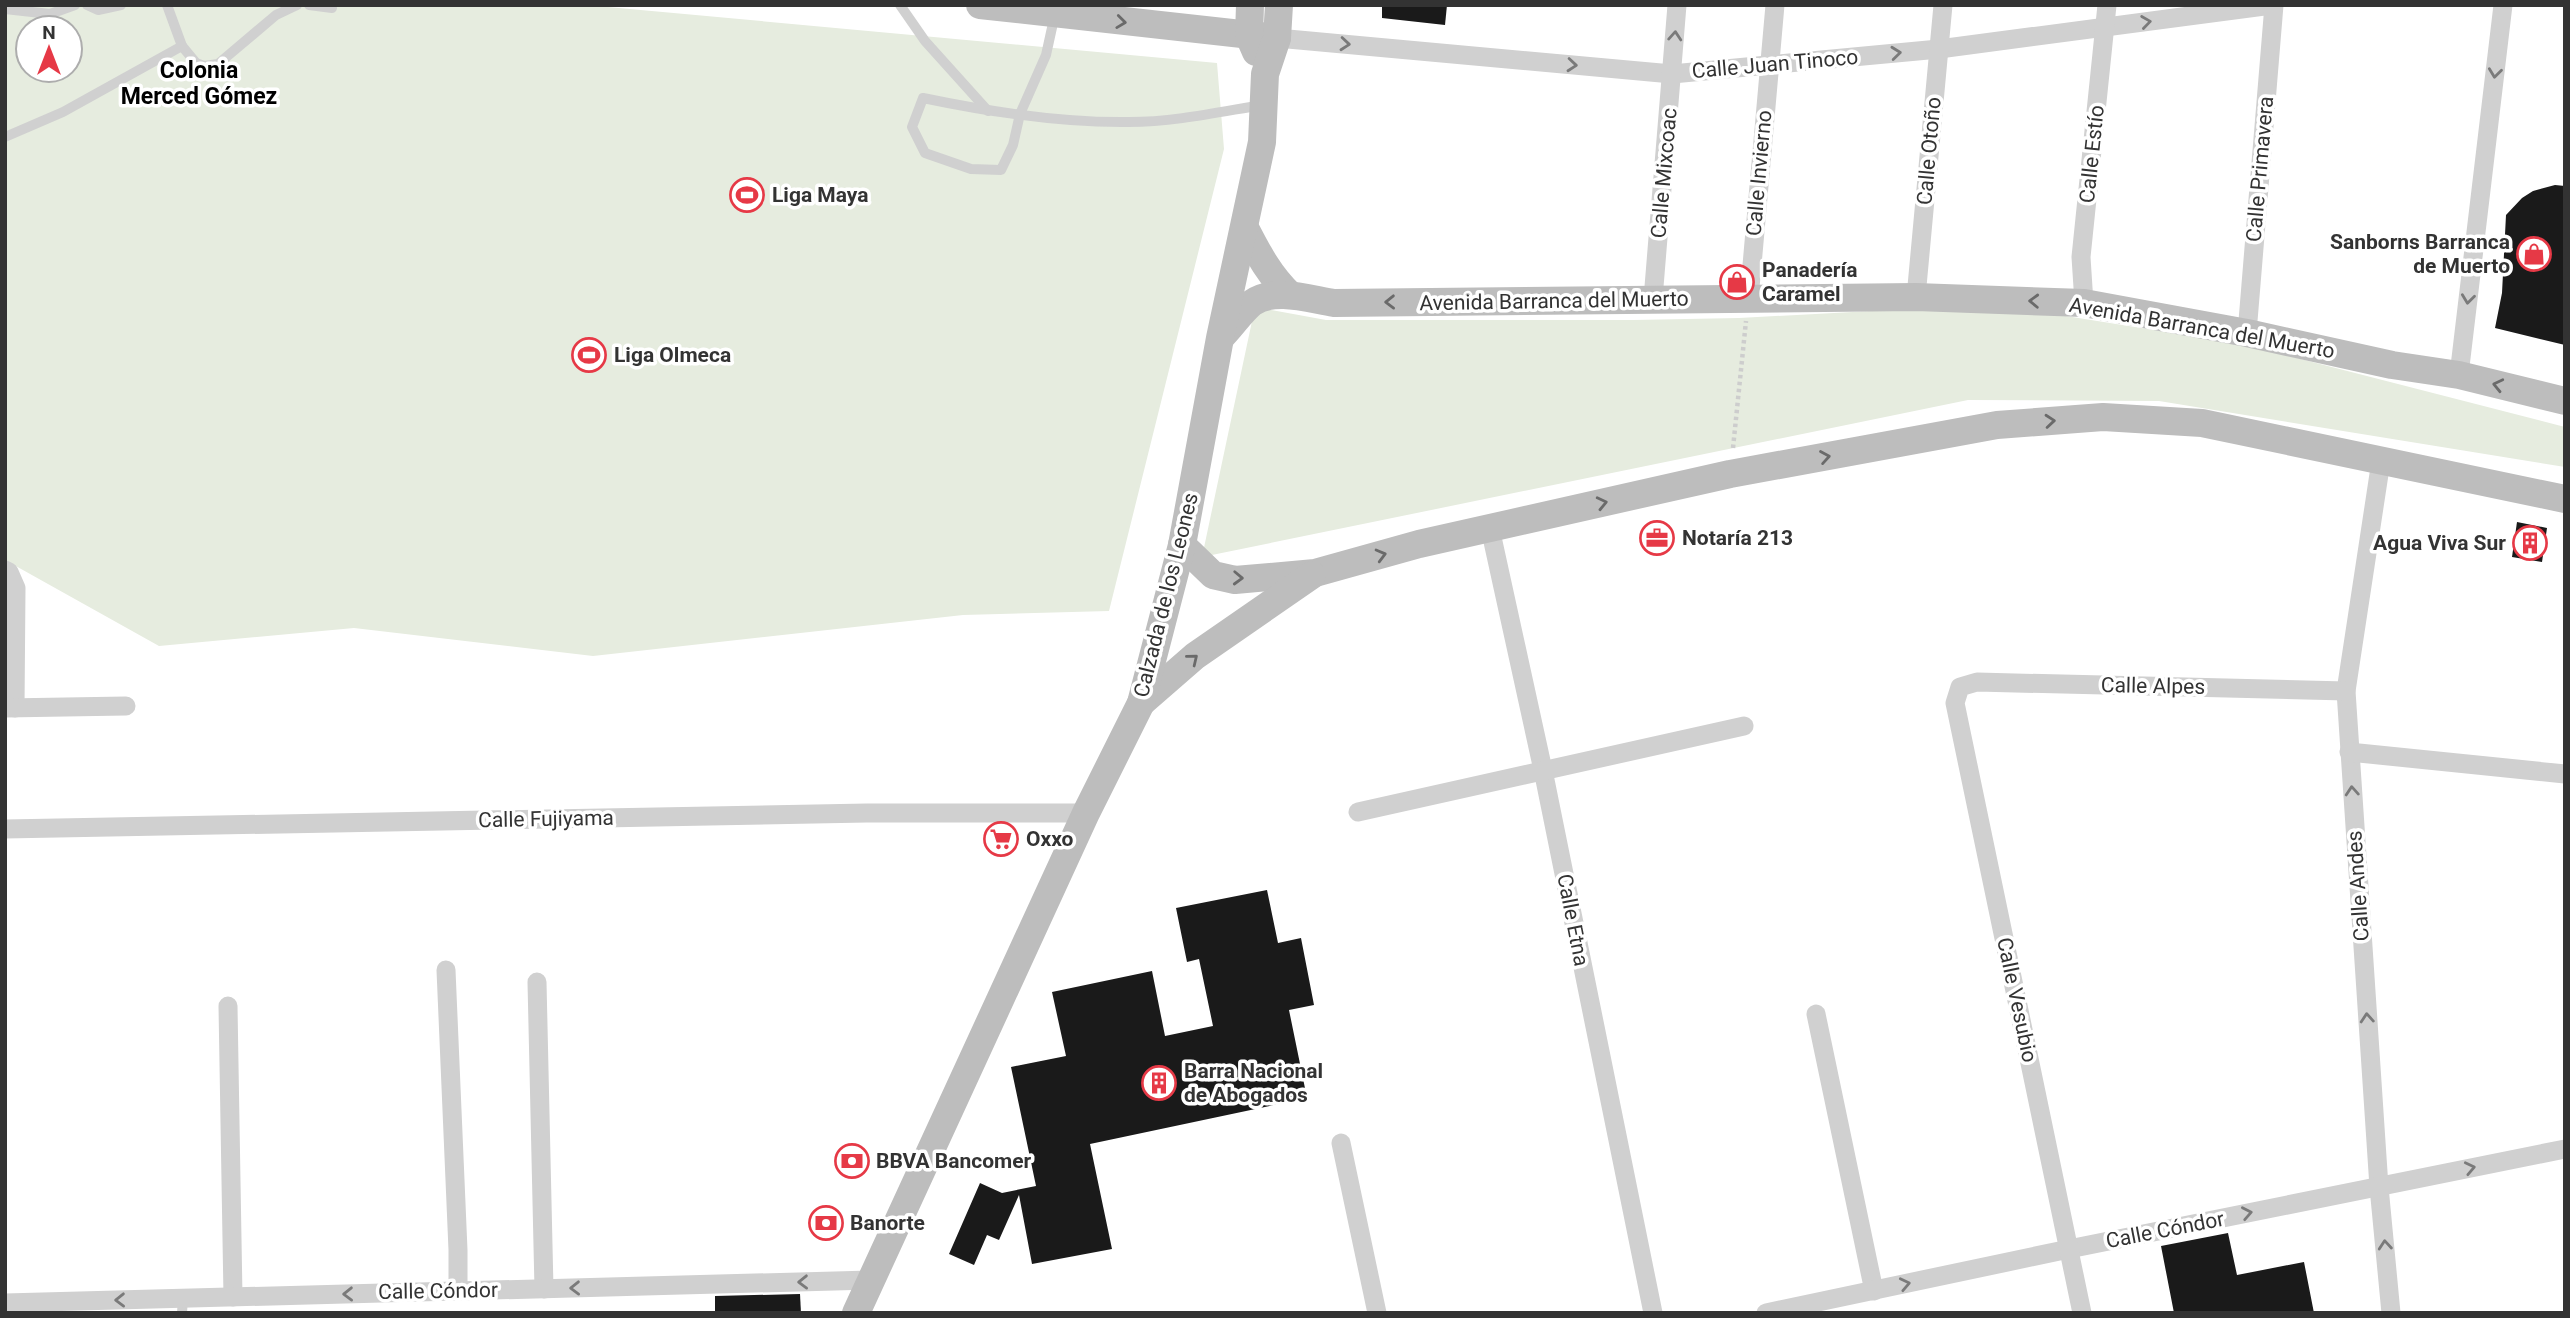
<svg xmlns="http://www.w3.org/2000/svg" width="2570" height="1318" viewBox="0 0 2570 1318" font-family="Roboto,sans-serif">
	<rect width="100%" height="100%" fill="#fff"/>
	<!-- green -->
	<g fill="#e6ecdf" fill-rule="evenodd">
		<path d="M5,5H586L1217,63L1224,149L1109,611L963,615L593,656L354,628L159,646L5,560ZM28,28H70V70H28Z"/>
		<polygon points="1255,307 1326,320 1633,320 1739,318 1909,309 2047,313 2242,344 2565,427 2565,467 2159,401 1968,400 1202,557"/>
	</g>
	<!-- building -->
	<g fill="#1a1a1a">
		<polygon points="1382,5 1447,5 1445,25 1382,18"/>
		<polygon points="2555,185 2565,186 2565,345 2495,328 2502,293 2506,215 2522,198 2533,191"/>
		<polygon points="2517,522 2547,528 2542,562 2512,557"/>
		<polygon points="1267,890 1278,943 1301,938 1314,1005 1289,1010 1307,1098 1090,1144 1112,1249 1032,1264 1019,1195 999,1240 987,1235 974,1265 949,1254 980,1183 1002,1193 1036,1186 1011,1067 1066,1056 1052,992 1152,971 1165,1036 1213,1026 1199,959 1187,962 1176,908"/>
		<polygon points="2228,1233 2237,1275 2304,1262 2314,1313 2174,1313 2161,1246"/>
		<polygon points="800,1294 801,1313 715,1313 715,1296"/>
	</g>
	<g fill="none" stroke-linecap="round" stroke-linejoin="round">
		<!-- path -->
		<polyline stroke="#cdcdcd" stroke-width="4.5" stroke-dasharray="3.5 3.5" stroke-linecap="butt" points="1733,448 1746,321"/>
		<!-- service -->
		<g stroke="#d0d0d0" stroke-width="10">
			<polyline points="87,5 98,10 121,5"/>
			<polyline points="167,5 182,46"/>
			<polyline points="309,5 332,8"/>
			<polyline points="900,5 925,41 988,111"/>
			<polyline points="5,9 50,14 75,5"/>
			<path d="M1055,14L1046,55L1020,114L1013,145L1001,170L971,169L925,153L912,127L923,98C990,112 1060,123 1129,122C1174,122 1219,112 1262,105"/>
			<polyline points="5,137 63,112 182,46 196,63 204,66 218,64 276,15 297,5"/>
			<polyline points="182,1313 183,1298"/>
		</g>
		<!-- minor -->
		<g stroke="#d0d0d0" stroke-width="19">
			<polyline points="1277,38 1672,74 1939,49 2272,5"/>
			<polyline points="1916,297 1943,5"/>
			<polyline points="1653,299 1677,5"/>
			<polyline points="1749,299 1775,5"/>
			<polyline points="2084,303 2081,257 2107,5"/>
			<polyline points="2247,333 2274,5"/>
			<polyline points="2459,375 2503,5"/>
			<polyline points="2381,461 2346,691 2379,1187 2391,1313"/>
			<polyline points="1490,528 1543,770 1653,1313"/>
			<polyline points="5,570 9,572 16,588 15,708"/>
			<polyline points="5,708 126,706"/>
			<polyline points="2349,752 2565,774"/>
			<polyline points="1358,812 1744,726"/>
			<polyline points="5,829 867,813 1086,813"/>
			<polyline points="446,970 458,1250 458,1291"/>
			<polyline points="537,982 544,1289"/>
			<polyline points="228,1006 233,1297"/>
			<polyline points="1816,1014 1874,1291"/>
			<polyline points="1341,1143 1377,1313"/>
			<polyline points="5,1303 871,1280"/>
			<polyline points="1766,1313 2069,1249 2565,1149"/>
			<polyline points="2082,1313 1955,703 1960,687 1977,682 2346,691"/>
		</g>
		<!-- secondary -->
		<g stroke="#bdbdbd" stroke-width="28">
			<polyline points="980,5 1277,38"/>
			<polyline points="1250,5 1249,36 1256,52"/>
			<path d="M1245,228C1258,253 1269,275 1290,295"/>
			<path d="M1222,336C1232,326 1241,312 1252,303C1274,287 1309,299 1334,303L1916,297L2084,303L2247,333L2392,365L2459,375L2565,401"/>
			<polyline points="1182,545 1213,575 1235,580 1315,573 1419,544 1730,474 1997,425 2103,417 2202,423 2565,499"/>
			<polyline points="1141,703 1195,656 1312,575"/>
			<polyline points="856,1313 1086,813 1141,703 1182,545 1220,338 1262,142 1265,74 1277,38 1279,5"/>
		</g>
	</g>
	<!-- one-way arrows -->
	<defs><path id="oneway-chevron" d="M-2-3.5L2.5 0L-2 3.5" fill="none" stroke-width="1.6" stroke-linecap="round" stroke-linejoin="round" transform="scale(1.75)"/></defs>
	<g stroke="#6a6a6a">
		<use href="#oneway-chevron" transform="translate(1121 22) rotate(7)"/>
		<use href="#oneway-chevron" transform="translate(2034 301) rotate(-178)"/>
		<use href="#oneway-chevron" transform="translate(1390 302) rotate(179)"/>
		<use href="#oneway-chevron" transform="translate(2498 385) rotate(-167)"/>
		<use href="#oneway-chevron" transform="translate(2050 421) rotate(-5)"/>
		<use href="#oneway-chevron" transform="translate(1825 457) rotate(-10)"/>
		<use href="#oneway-chevron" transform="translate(1602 503) rotate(-13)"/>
		<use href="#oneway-chevron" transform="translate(1381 555) rotate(-15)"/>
		<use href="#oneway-chevron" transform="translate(1238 578) rotate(2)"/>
		<use href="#oneway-chevron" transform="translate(1193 659) rotate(-39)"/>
	</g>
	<g stroke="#7a7a7a">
		<use href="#oneway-chevron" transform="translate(2146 22) rotate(-8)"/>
		<use href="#oneway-chevron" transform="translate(1675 36) rotate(-86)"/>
		<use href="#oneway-chevron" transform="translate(1345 44) rotate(5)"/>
		<use href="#oneway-chevron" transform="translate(1896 53) rotate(-6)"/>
		<use href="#oneway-chevron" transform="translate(1572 65) rotate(5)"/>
		<use href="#oneway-chevron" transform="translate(2495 73) rotate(97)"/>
		<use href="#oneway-chevron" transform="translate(2468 299) rotate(97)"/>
		<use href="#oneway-chevron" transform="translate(2352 791) rotate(-94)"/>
		<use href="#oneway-chevron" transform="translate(2367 1018) rotate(-94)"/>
		<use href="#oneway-chevron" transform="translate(2470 1168) rotate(-12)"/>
		<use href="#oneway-chevron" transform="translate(2247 1213) rotate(-11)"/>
		<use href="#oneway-chevron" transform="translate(2385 1245) rotate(-95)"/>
		<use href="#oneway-chevron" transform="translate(803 1282) rotate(179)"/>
		<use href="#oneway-chevron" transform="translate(1905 1284) rotate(-12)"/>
		<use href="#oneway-chevron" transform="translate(575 1288) rotate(179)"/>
		<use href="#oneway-chevron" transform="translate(348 1294) rotate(179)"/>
		<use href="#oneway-chevron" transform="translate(120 1300) rotate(179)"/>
	</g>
	<!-- icons -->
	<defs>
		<g id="stadium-ring" transform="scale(1.75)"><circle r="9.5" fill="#fff" stroke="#e63946" stroke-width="1.5"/><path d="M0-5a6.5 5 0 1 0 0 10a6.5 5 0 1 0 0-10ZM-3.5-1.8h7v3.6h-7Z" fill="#e63946"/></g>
		<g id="shop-ring" transform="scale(1.75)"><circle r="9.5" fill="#fff" stroke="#e63946" stroke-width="1.5"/><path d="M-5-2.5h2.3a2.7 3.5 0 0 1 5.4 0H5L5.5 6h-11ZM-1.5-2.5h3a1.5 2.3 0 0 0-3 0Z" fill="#e63946"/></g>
		<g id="office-ring" transform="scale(1.75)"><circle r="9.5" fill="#fff" stroke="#e63946" stroke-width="1.5"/><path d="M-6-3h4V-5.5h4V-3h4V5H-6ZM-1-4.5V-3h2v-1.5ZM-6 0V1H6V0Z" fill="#e63946"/></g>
		<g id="building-ring" transform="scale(1.75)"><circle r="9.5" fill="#fff" stroke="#e63946" stroke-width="1.5"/><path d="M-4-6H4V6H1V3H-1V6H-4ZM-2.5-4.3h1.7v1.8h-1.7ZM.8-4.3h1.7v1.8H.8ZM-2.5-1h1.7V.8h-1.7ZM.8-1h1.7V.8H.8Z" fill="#e63946"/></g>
		<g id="supermarket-ring" transform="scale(1.75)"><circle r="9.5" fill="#fff" stroke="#e63946" stroke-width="1.5"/><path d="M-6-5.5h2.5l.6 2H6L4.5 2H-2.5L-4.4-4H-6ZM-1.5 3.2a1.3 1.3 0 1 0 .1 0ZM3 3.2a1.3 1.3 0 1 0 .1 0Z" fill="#e63946"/></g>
		<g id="bank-ring" transform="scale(1.75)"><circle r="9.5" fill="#fff" stroke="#e63946" stroke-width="1.5"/><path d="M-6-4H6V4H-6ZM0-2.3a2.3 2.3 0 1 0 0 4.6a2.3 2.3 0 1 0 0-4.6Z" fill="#e63946"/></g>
	</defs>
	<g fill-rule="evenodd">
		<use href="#stadium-ring" x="747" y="195"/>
		<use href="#shop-ring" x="2534" y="254"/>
		<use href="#shop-ring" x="1737" y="282"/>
		<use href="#stadium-ring" x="589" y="355"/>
		<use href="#office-ring" x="1657" y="538"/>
		<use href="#building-ring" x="2530" y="543"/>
		<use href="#supermarket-ring" x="1001" y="839"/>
		<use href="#building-ring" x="1159" y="1083"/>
		<use href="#bank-ring" x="852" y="1161"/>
		<use href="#bank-ring" x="826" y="1223"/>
	</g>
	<g text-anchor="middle" stroke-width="7" stroke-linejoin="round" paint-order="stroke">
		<!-- street labels -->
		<g font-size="21" fill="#333" stroke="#fff">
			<text transform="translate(1775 64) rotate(-5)" y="7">Calle Juan Tinoco</text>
			<text transform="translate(1929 151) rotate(-85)" y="7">Calle Otoño</text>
			<text transform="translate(2092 154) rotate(-84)" y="7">Calle Estío</text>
			<text transform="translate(2260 169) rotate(-85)" y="7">Calle Primavera</text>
			<text transform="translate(1664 173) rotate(-85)" y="7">Calle Mixcoac</text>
			<text transform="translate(1759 173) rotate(-85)" y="7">Calle Invierno</text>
			<text transform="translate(1554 301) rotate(-1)" y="7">Avenida Barranca del Muerto</text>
			<text transform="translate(2202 328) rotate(10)" y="7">Avenida Barranca del Muerto</text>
			<text transform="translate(1166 595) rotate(-76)" y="7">Calzada de los Leones</text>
			<text transform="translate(2153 686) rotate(1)" y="7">Calle Alpes</text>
			<text transform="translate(546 819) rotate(-1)" y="7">Calle Fujiyama</text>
			<text transform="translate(2358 886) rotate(-94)" y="7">Calle Andes</text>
			<text transform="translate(1573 920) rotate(79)" y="7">Calle Etna</text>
			<text transform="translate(2017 1000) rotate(78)" y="7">Calle Vesubio</text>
			<text transform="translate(2165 1230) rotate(-11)" y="7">Calle Cóndor</text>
			<text transform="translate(438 1291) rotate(-1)" y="7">Calle Cóndor</text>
		</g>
		<!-- poi labels -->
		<g font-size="21" font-weight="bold" fill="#333" stroke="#fff" text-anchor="start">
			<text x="772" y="202">Liga Maya</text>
			<text x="2510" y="249" text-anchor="end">Sanborns Barranca<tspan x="2510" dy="24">de Muerto</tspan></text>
			<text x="1762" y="277">Panadería<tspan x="1762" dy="24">Caramel</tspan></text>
			<text x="614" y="362">Liga Olmeca</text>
			<text x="1682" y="545">Notaría 213</text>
			<text x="2506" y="550" text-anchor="end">Agua Viva Sur</text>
			<text x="1026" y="846">Oxxo</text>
			<text x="1184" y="1078">Barra Nacional<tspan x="1184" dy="24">de Abogados</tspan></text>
			<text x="876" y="1168">BBVA Bancomer</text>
			<text x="850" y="1230">Banorte</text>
		</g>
		<!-- neighbourhood labels -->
		<g font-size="23" font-weight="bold" fill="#000" stroke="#fff">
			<text x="199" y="78">Colonia<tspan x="199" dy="26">Merced Gómez</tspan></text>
		</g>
	</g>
	<!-- border -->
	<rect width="2570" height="1318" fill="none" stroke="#333333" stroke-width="14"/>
	<!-- north arrow -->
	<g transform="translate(49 49)"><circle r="33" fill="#ffffff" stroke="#adadad" stroke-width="2"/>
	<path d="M0-5L12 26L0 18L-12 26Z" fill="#e63946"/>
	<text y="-10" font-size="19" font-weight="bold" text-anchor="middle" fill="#333333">N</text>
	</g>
</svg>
